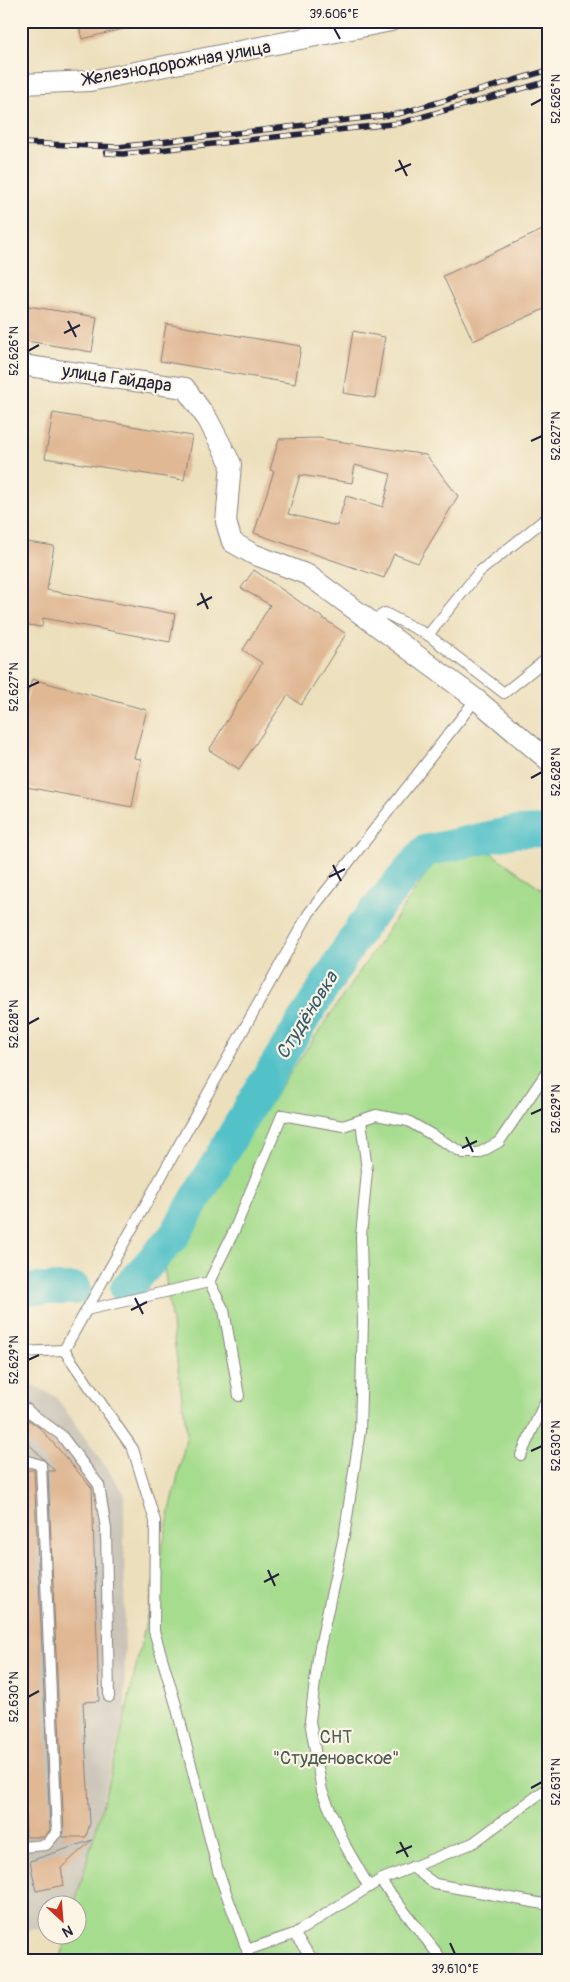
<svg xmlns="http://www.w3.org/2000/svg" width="570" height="1982" viewBox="0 0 570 1982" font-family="Pangolin,sans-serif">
	<rect width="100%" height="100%" fill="#fcf5e5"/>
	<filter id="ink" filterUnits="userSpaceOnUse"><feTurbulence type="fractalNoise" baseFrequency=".02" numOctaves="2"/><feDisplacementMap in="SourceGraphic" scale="10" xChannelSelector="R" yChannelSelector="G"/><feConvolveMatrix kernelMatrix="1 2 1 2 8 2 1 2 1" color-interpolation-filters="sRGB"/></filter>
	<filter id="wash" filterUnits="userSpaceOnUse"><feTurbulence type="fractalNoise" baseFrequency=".0096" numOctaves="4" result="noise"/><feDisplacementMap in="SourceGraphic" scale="20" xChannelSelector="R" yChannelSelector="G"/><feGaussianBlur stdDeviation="1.12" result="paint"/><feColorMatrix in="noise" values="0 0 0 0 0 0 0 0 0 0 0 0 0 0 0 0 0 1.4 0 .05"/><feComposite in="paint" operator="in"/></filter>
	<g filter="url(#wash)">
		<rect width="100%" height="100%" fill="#ecdfbc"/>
		<!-- industrial -->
		<polygon fill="#c9c3b8" points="21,1379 56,1397 124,1493 125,1714 75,1904 48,1904 47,1926 43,1929 21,1930"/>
		<!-- green -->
		<polygon fill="#a5dc8d" stroke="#647f64" points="457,829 549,894 549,1961 60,1961 67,1935 78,1934 78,1904 75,1904 118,1748 187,1434 163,1259"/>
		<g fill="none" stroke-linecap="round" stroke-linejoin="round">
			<!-- river -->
			<g stroke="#53c1c8" stroke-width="32">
				<polyline points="21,1289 75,1289"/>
				<polyline points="126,1289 174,1236 253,1101 362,926 425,851 513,832 549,831"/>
			</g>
		</g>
		<g id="blocks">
			<!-- building -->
			<g fill="#e0b894" fill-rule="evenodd">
				<polygon points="78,21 130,21 131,27 82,39"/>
				<polygon points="549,227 549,307 473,341 443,276"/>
				<polygon points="21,305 97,317 92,352 21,340"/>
				<polygon points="166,324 301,346 295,384 160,361"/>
				<polygon points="353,331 385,337 375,398 343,393"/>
				<polygon points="53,413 192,436 184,480 45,458"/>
				<path d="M318,438L426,455L458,496L418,563L394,554L384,578L254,533L274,471L270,470L279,439ZM355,465L391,474L383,507L346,496L337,526L288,514L300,475L352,483Z"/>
				<polygon points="21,541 54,546 47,590 175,614 170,642 43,618 42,627 21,624"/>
				<polygon points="254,570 346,634 301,705 288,695 239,769 209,750 262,663 243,650 270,605 241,588"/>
				<polygon points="32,679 147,710 134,758 141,759 132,807 21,786 21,719"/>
				<polygon points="29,1420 41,1429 92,1488 99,1701 83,1702 90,1823 86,1837 62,1837 64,1832 48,1471 55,1471 21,1436 21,1429"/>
				<polygon points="21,1470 34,1470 50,1830 44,1837 26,1837 21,1672"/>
				<polygon points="92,1840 61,1868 64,1885 36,1891 30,1861"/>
			</g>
		</g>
	</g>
	<g filter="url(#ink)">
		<use href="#blocks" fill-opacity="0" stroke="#87807c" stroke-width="1"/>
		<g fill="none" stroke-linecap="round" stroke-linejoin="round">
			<!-- lane casing -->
			<g stroke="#87807c" stroke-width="12">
				<g id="lane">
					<polyline points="371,622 385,613 428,635 479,572 549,516"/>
					<polyline points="428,635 504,693 549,657"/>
					<polyline points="361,1120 367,1171 361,1236 363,1322 360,1431 345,1531 319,1651 310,1721 322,1791 346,1847 369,1887"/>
					<polyline points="209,1282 224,1310 239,1396"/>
					<polyline points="86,1310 209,1282 234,1231 282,1115 343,1126 376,1115 408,1121 463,1153 479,1153 499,1142 549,1069"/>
					<polyline points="21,1352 64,1350"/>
					<polyline points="21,1406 61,1435 99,1485 106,1529 109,1697"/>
					<polyline points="21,1418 27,1409"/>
					<polyline points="521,1455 549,1393"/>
					<polyline points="21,1459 41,1465 57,1832 46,1845 21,1847"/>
					<polyline points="412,1867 435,1884 549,1905"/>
					<polyline points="380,1880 443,1961"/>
					<polyline points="294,1934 314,1961"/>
					<polyline points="247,1950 294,1934 380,1880 473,1843 549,1787"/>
					<polyline points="248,1961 247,1950 218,1871 176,1705 154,1631 155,1521 133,1449 64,1350 309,913 476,699"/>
				</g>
			</g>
			<!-- street casing -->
			<g stroke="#87807c" stroke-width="22">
				<g id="street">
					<polyline points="21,84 90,81 391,21"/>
					<polyline points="21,365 185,388 208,420 231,464 226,522 232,542 253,554 308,575 476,699 549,761"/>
				</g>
			</g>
			<!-- lane -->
			<use href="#lane" stroke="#fff" stroke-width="10"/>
			<!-- street -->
			<use href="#street" stroke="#fff" stroke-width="20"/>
			<!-- rail casing -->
			<g stroke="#22223b" stroke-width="5.5">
				<g id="rail">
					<polyline points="21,143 118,147 398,114 549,70"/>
					<polyline points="106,153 123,154 400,123 549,81"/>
				</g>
			</g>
			<!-- rail -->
			<use href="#rail" stroke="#fcf5e5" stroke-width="4" stroke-dasharray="11" stroke-linecap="butt"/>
		</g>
	</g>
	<!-- ticks -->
	<path fill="none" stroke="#22223b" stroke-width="2" d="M334,28L340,39M531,105L542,99M399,160L407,176M395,171L411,164M68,321L76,337M64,333L80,325M28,351L39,345M531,441L542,436M201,593L208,609M197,605L212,597M28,687L39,682M531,778L542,772M333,865L341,881M329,877L345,869M28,1024L39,1018M531,1114L542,1109M466,1137L473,1152M462,1148L477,1141M135,1298L143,1314M131,1310L147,1302M28,1360L39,1355M531,1451L542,1446M268,1570L275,1586M264,1582L279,1574M28,1697L39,1691M531,1788L542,1782M400,1842L408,1857M396,1853L412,1846M450,1943L455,1954"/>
	<g text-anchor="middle" stroke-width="4.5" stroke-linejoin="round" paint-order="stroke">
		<!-- street labels -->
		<g font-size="18" fill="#22223b" stroke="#fcf5e5">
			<text transform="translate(177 63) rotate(-10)" y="6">Железнодорожная улица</text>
			<text transform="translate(117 378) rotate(8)" y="6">улица Гайдара</text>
		</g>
		<!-- park labels -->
		<g font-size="18" fill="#495a54" stroke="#fcf5e5">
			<text x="336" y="1743">СНТ<tspan x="336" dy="21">"Студеновское"</tspan></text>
		</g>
		<!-- water labels -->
		<g font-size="19" font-style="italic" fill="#335a6c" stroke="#fcf5e5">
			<text transform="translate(306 1015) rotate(-58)" y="7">Студёновка</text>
		</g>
	</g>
	<!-- margin -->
	<rect width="570" height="1982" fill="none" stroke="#fcf5e5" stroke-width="55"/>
	<!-- north arrow -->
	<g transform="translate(62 1920) rotate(154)"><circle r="24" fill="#fcf5e5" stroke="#a5a1a1"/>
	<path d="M0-4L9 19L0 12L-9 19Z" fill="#c8321e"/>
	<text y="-8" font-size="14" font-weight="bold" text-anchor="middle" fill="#22223b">N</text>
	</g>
	<rect x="28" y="28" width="514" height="1926" fill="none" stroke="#22223b" stroke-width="2"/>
	<g font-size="12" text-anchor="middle" fill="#22223b">
		<text x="334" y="18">39.606°E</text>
		<text transform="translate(556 99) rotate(-90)" y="4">52.626°N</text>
		<text transform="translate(14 351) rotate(-90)" y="4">52.626°N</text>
		<text transform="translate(556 436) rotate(-90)" y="4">52.627°N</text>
		<text transform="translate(14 687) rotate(-90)" y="4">52.627°N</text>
		<text transform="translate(556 772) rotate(-90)" y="4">52.628°N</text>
		<text transform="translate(14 1024) rotate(-90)" y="4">52.628°N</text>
		<text transform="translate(556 1109) rotate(-90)" y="4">52.629°N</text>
		<text transform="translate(14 1360) rotate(-90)" y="4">52.629°N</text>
		<text transform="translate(556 1446) rotate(-90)" y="4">52.630°N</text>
		<text transform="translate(14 1697) rotate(-90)" y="4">52.630°N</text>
		<text transform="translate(556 1782) rotate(-90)" y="4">52.631°N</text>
		<text x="455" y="1973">39.610°E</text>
	</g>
</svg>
